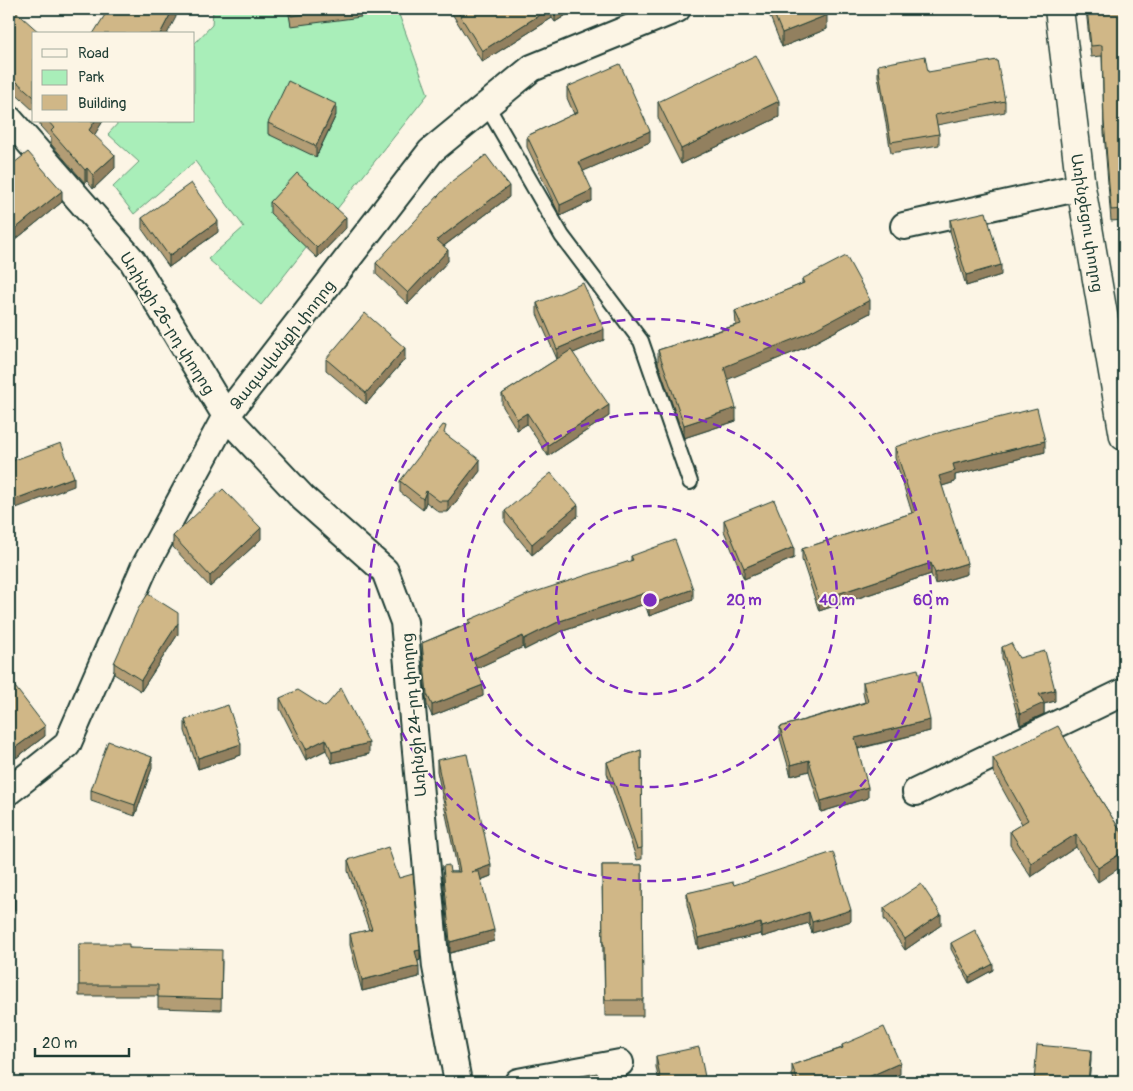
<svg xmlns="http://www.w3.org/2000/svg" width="1133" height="1091" viewBox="0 0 1133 1091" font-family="Pangolin,'Noto Sans Armenian',sans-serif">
	<rect width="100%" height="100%" fill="#fcf5e5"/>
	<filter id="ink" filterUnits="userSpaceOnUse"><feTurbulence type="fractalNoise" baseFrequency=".02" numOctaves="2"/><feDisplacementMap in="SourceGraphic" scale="10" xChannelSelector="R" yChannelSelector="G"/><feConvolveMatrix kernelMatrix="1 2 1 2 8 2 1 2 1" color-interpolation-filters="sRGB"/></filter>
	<g filter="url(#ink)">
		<!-- green -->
		<polygon fill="#a9eeb9" stroke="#649676" points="213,9 397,9 428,94 261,305 208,259 244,227 195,161 134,214 113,187 139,162 108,134 120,121 194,121 194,44 212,25"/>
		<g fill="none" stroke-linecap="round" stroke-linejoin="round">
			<!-- service casing -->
			<g stroke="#1f3d34" stroke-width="18">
				<polyline id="service" points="487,106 562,236 641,341 690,482"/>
			</g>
			<!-- minor casing -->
			<g stroke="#1f3d34" stroke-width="30">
				<g id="minor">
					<polyline points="9,119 132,260 226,416 303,498 385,571 404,622 436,967 458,1082"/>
					<polyline points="904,226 1081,187"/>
					<polyline points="9,791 67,745 144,568 226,416 431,151 532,68 677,9"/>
					<polyline points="916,792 1124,692"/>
					<polyline points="518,1082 620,1063"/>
				</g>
			</g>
			<!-- tertiary casing -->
			<g stroke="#1f3d34" stroke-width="31">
				<polyline id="tertiary" points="1059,9 1081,187 1124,436"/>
			</g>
			<!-- service -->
			<use href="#service" stroke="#fcf5e5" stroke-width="14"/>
			<!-- minor -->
			<use href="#minor" stroke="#fcf5e5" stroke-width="26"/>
			<!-- tertiary -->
			<use href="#tertiary" stroke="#fcf5e5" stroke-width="28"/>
		</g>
		<!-- wall -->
		<g fill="#b39d74" stroke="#1f3d34">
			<polygon points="9,9 34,34 34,111 9,88"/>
			<polygon points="288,9 361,9 361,17 291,26"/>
			<polygon points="451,9 576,9 555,22 552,18 482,62 451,12"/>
			<polygon points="767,9 830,9 825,11 827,29 782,47"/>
			<polygon points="1086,9 1124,9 1124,220 1111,221 1104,132 1102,56 1091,57"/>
			<polygon points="878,65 928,72 1005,101 1005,112 937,125 939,134 939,145 891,153 878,76"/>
			<polygon points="567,87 650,142 583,171 592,201 560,216 527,147 527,136 574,114 567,98"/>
			<polygon points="658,102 779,117 681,164 658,118"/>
			<polygon points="336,115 316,157 268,134 268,123"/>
			<polygon points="40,121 103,121 94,135 115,168 93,189 87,181 85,183 51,144 51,138 40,126"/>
			<polygon points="9,167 62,202 15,240 9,233"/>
			<polygon points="509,197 444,246 448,261 408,304 376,274 376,263"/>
			<polygon points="270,202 346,228 317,258 270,213"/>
			<polygon points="142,218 218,232 169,267 142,229"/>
			<polygon points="950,220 1001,275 966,286 950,231"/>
			<polygon points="802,279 870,313 804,348 727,379 736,421 684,438 658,363 658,350 736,325 735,311 802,284"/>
			<polygon points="537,303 604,340 573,353 609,416 548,456 527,424 517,430 502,405 502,394 557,359 537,314"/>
			<polygon points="326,359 405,359 366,404 326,370"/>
			<polygon points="446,434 480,471 448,512 439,512 426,502 423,510 400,492 400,481"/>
			<polygon points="895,447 1045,452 955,475 955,482 942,486 967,574 935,584 931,574 819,611 802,560 802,549 912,513 895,458"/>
			<polygon points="505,511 578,516 532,555 505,522"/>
			<polygon points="724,520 794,558 744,579 724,531"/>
			<polygon points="173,536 261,539 210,587 173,547"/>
			<polygon points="631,556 693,600 649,616 645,604 560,632 524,650 523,647 477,668 483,696 432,716 427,705 422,654 422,643 469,623 469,620 631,561"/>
			<polygon points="178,634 141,691 114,674 114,663"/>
			<polygon points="1002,647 1019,658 1055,701 1044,704 1044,714 1020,725 1002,658"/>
			<polygon points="9,679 45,736 16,758 9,748"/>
			<polygon points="863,682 930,731 858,749 868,798 821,812 809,771 791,776 780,738 780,727 865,702 863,693"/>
			<polygon points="280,698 369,754 332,763 326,750 306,760 280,709"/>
			<polygon points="185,720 241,755 198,769 185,731"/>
			<polygon points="641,750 642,859 637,860 607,773 607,762"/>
			<polygon points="993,758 1087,778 1124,836 1098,882 1076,847 1031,877 1010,845 1010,831 1022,824 993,772"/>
			<polygon points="437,760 491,876 481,880 494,941 450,953 443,877 443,866 450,872 458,872 437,771"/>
			<polygon points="152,768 135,816 91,801 91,790"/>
			<polygon points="348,860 420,960 418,961 419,977 362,991 350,945 350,934 369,930 348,871"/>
			<polygon points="602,865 642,865 643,1016 605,1016 604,960 603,960"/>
			<polygon points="734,885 851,921 812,933 809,923 762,937 761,934 698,949 687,904 687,893"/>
			<polygon points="884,908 941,925 905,950 884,919"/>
			<polygon points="951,943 993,970 969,983 951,949"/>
			<polygon points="79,944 129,948 222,961 221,1010 158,1008 158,996 79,996"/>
			<polygon points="842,1045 900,1074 882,1082 795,1082 792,1075 792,1065 842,1048"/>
			<polygon points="656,1056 706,1082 659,1082 656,1067"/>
		</g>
		<!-- shaded-wall -->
		<g fill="#92805e" stroke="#1f3d34">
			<polygon points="173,9 176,9 176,17 167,34 160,34"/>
			<polygon points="549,9 552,9 552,18 482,62 482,51"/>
			<polygon points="558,9 576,9 555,22 555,11"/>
			<polygon points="827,15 827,29 782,47 782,33"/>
			<polygon points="779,101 779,117 681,164 681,149"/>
			<polygon points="336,104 336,115 316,157 316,146"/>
			<polygon points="95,121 103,121 89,144 89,130"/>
			<polygon points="650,131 650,142 579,173 579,162"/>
			<polygon points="115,155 115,168 93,189 93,175"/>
			<polygon points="87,168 87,181 85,183 85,170"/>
			<polygon points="509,186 509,197 437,251 437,240"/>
			<polygon points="592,190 592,201 560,216 560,205"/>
			<polygon points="62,191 62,202 15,240 15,229"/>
			<polygon points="346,217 346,228 317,258 317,248"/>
			<polygon points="218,221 218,232 169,267 169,256"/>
			<polygon points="448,250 448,261 408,304 408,293"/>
			<polygon points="1001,265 1001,275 966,286 966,275"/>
			<polygon points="870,300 870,313 804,348 724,381 724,367"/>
			<polygon points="604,329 604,340 557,360 557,349"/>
			<polygon points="405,348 405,359 366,404 366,393"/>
			<polygon points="609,405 609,416 548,456 548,445"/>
			<polygon points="736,408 736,421 684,438 684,425"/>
			<polygon points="527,413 527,424 517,430 517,419"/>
			<polygon points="1045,441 1045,452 955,475 955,482 939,487 939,476 953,464"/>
			<polygon points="480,460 480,471 448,512 448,501"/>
			<polygon points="74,477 74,486 11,510 11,514 9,514 10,501"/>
			<polygon points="426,491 426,502 423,510 423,499"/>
			<polygon points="578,505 578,516 532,555 532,544"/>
			<polygon points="261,528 261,539 210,587 210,576"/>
			<polygon points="794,547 794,558 744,579 744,568"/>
			<polygon points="931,563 931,574 819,611 819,600"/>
			<polygon points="967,563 967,574 935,584 935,573"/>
			<polygon points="693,589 693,600 649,616 649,605"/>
			<polygon points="645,593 645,604 560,632 524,650 524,639 560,621"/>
			<polygon points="178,623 178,634 141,691 141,680"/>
			<polygon points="523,636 523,647 473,670 473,659"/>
			<polygon points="483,685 483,696 432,716 432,705"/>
			<polygon points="1055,690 1055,701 1044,704 1044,714 1020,725 1020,714 1039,694"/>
			<polygon points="930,720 930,731 855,749 855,738"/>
			<polygon points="45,726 45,736 16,758 16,747"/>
			<polygon points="326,739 326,750 306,760 306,749"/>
			<polygon points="369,743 369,754 332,763 332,752"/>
			<polygon points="241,744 241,755 198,769 198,758"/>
			<polygon points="152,757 152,768 135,816 135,805"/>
			<polygon points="809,760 809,771 791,776 791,765"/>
			<polygon points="868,787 868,798 821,812 821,801"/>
			<polygon points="1076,834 1076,847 1031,877 1031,863"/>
			<polygon points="1124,851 1124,865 1098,882 1098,868"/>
			<polygon points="491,865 491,876 472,883 472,872"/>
			<polygon points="15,899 15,910 9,911 9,901"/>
			<polygon points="851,910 851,921 812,933 812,922"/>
			<polygon points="809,912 809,923 762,937 762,927"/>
			<polygon points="941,914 941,925 905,950 905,939"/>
			<polygon points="761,923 761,934 698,949 698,938"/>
			<polygon points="494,930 494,941 450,953 450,942"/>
			<polygon points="420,950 420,960 415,962 415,951"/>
			<polygon points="993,964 993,970 969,983 969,977"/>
			<polygon points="419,966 419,977 362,991 362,980"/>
			<polygon points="1091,1050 1091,1061 1089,1082 1088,1082"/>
			<polygon points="900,1063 900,1074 882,1082 857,1082"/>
		</g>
		<!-- building -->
		<g fill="#d0b787" stroke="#1f3d34">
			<polygon points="9,9 13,9 41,34 34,34 34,97 9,75"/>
			<polygon points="105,9 173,9 160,34 93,34 108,10"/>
			<polygon points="290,9 341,9 291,16"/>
			<polygon points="456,9 549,9 482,51"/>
			<polygon points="772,9 825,9 827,15 782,33"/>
			<polygon points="1087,9 1124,9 1124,209 1111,210 1104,121 1102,45 1091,46"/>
			<polygon points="756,55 779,101 681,149 658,102"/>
			<polygon points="925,56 928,72 997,60 1005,101 935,115 939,134 891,142 878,65"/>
			<polygon points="620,64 650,131 579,162 592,190 560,205 527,136 578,112 567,87"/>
			<polygon points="288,81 336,104 316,146 268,123"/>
			<polygon points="48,121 95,121 89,130 115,155 93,175 87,168 85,170 51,131 54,128"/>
			<polygon points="28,152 62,191 15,229 9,222 9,167"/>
			<polygon points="486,155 509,186 437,240 448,250 408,293 376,263 452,181"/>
			<polygon points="297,173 346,217 317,248 270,202"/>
			<polygon points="191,183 218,221 169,256 142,218"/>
			<polygon points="986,212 1001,265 966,275 950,220"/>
			<polygon points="846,256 870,300 804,335 724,367 736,408 684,425 658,350 741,324 735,311 804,283 802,279"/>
			<polygon points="583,283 604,329 557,349 537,303"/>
			<polygon points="365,313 405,348 366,393 326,359"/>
			<polygon points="571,350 609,405 548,445 527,413 517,419 502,394"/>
			<polygon points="1037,408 1045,441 953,464 955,471 939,476 967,563 935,573 931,563 819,600 802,549 915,512 895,447 938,433"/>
			<polygon points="443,425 446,426 444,433 480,460 448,501 439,501 426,491 423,499 400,481"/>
			<polygon points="61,443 74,477 10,501 11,504 9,505 9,462"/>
			<polygon points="551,473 578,505 532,544 505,511"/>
			<polygon points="223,489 261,528 210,576 173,536"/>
			<polygon points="774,500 794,547 744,568 724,520"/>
			<polygon points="675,540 693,589 649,605 645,593 560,621 524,639 523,636 473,659 483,685 432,705 427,694 422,643 471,623 469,620 529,594 633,560 631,556"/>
			<polygon points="148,594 178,613 178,623 141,680 114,663 138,609"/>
			<polygon points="1011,643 1019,658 1045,651 1055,690 1039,694 1044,703 1020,714 1002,647"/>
			<polygon points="918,669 930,720 855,738 868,787 821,801 809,760 791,765 780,727 868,702 863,682"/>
			<polygon points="9,679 45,726 16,747 9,738"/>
			<polygon points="341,688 369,743 332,752 326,739 306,749 280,698 298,690 325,707"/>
			<polygon points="228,705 241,744 198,758 185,720"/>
			<polygon points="1058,726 1087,778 1124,836 1124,851 1098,868 1076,834 1031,863 1010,831 1028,820 993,758"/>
			<polygon points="108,741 152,757 135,805 91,790"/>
			<polygon points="641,750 642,848 637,849 607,762"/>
			<polygon points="467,754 491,865 472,872 479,872 494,930 450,942 443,866 449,865 450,872 460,872 437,760"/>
			<polygon points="388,847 399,878 413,874 420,950 415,951 419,966 362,980 350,934 372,929 348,860"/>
			<polygon points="833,852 851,910 812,922 809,912 762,927 761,923 698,938 687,893 733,882 734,885"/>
			<polygon points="602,865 642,865 643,1000 605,1000 604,944 603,944"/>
			<polygon points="9,880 15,899 9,901"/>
			<polygon points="921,884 941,914 905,939 884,908"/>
			<polygon points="975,930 993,964 969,977 951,943"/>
			<polygon points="79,944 129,944 129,948 222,950 221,999 158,997 158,985 79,985"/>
			<polygon points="884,1027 900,1063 857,1082 798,1082 792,1065 843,1048 842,1045"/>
			<polygon points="1037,1045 1091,1050 1088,1082 1034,1082"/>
			<polygon points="699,1047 706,1082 661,1082 656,1056"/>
			<polygon points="597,1073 599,1082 551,1082"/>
		</g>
	</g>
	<!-- distance rings -->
	<g fill="none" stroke="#7b2cbf" stroke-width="2.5" stroke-dasharray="9 6">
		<circle cx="650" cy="600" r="94"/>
		<circle cx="650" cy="600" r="187"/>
		<circle cx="650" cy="600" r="281"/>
	</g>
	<g text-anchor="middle" stroke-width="4" stroke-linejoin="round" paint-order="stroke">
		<!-- street labels -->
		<g font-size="16" fill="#1f3d34" stroke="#fcf5e5">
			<text transform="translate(1088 223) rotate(81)" y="6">Առինջեցու փողոց</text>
			<text transform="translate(168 323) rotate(58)" y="6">Առինջի 26-րդ փողոց</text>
			<text transform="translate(282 344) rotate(-52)" y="6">Ձագավանքի փողոց</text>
			<text transform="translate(413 715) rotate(-95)" y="6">Առինջի 24-րդ փողոց</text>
		</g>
	</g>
	<circle cx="650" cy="600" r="8" fill="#7b2cbf" stroke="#fcf5e5" stroke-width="2.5"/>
	<g font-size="15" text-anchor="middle" font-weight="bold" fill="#7b2cbf" stroke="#fcf5e5" stroke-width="4" stroke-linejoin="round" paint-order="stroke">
		<text x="744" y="605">20 m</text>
		<text x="837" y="605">40 m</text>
		<text x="931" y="605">60 m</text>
	</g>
	<!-- margin -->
	<rect width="1133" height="1091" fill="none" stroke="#fcf5e5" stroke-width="30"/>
	<rect x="15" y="15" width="1103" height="1061" fill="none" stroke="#1f3d34" stroke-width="2" filter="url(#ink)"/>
	<!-- legend -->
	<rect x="32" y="32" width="162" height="90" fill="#fcf5e5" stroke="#a4ab9e"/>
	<rect x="42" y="49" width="25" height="8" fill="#fcf5e5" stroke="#a4ab9e"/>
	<text x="78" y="58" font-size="15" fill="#1f3d34">Road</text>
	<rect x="42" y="70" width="25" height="15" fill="#a9eeb9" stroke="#a4ab9e"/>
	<text x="78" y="82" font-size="15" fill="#1f3d34">Park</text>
	<rect x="42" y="95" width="25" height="15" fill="#d0b787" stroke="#a4ab9e"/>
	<text x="78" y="108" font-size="15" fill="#1f3d34">Building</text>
	<!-- scale -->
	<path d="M35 1048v8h94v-8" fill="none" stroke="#1f3d34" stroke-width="2.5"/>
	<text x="42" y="1048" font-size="15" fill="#1f3d34" stroke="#fcf5e5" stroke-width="4" paint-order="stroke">20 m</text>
</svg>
